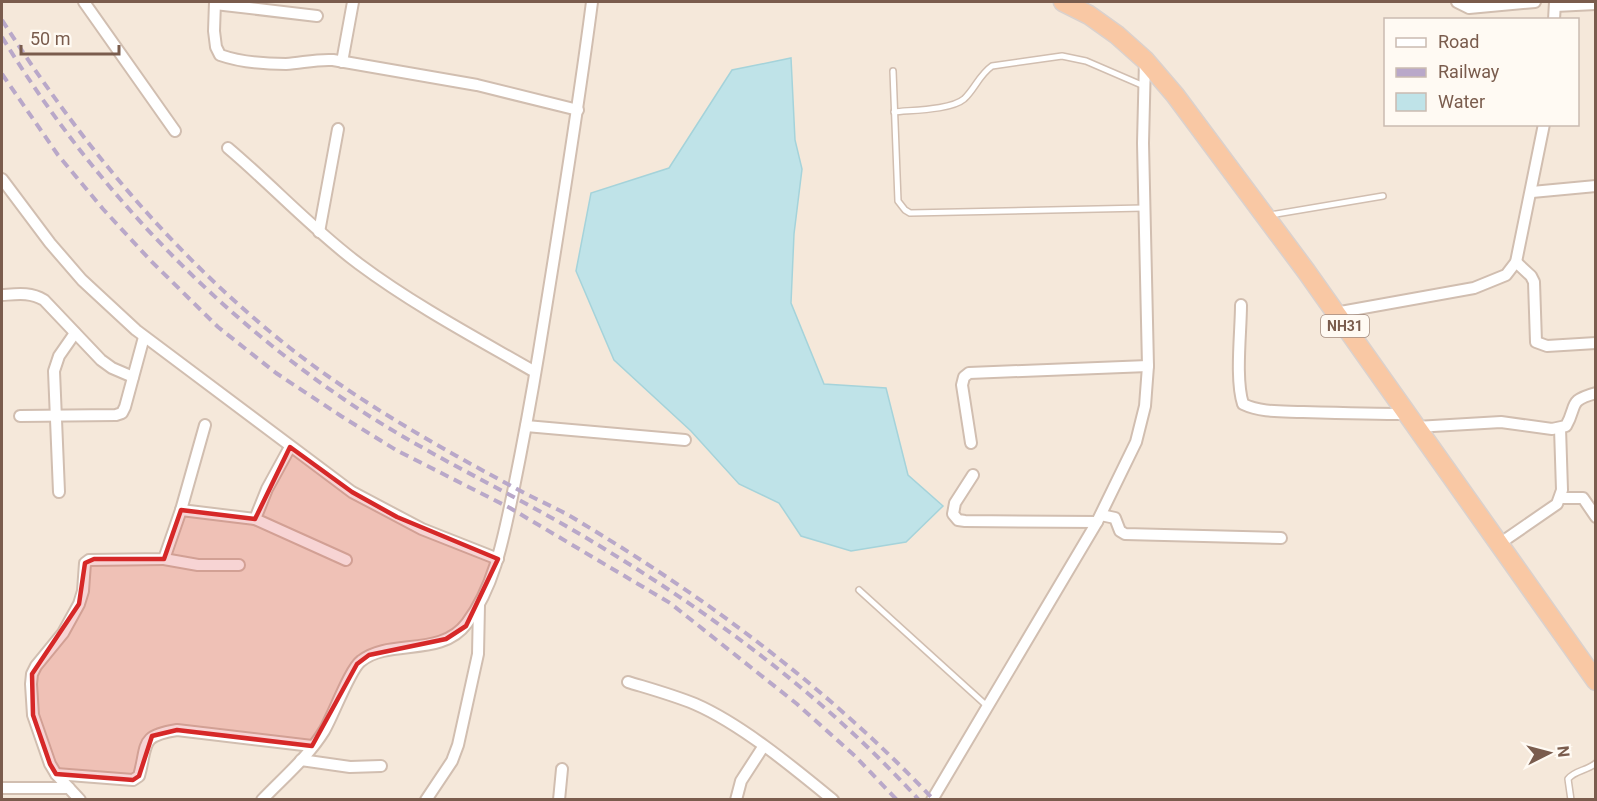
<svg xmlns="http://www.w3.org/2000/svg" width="1597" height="801" viewBox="0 0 1597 801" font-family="Roboto,sans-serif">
	<rect width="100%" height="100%" fill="#fdf6ec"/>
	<!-- residential -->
	<path fill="#f5e8da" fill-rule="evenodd" d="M2,2H1595V799H2ZM1386,20H1578V124H1386Z"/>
	<!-- water -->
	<polygon fill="#bfe3e8" stroke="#a5d3da" stroke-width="1.5" points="791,58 795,140 802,169 794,234 791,303 824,384 886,388 908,475 943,506 906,542 851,551 801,536 779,503 739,484 691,431 614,360 576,271 591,193 669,168 732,70"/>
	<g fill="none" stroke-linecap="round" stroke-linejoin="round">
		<!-- service casing -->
		<g stroke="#d1beb0" stroke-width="8">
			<g id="service">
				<polyline points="893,71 898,201 905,210 910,213 1144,208"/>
				<path d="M894,112C912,110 951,110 964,99C975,89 979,75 992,66L1062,56L1086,61L1144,86"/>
				<polyline points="1270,215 1383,196"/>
				<polyline points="859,590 987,706"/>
				<path d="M1571,800L1568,779C1575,770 1587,771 1596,763"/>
			</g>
		</g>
		<!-- minor casing -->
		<g stroke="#d1beb0" stroke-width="14">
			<g id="minor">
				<polyline points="84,2 175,131"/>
				<path d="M215,2L214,31L216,47L220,55C240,62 265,64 286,64C302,63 316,59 333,60L477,85L578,110"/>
				<polyline points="1457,2 1469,8 1535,2"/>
				<polyline points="215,4 317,16"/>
				<polyline points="1555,6 1596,4"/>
				<polyline points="1554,20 1555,2"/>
				<polyline points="342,62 353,2"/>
				<path d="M228,148C273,186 312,229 359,264C414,305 476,338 535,372"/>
				<polyline points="2,179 50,243 82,280 136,330 352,492 422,529 498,559"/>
				<polyline points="1532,192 1596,186"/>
				<polyline points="319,232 338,129"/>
				<polyline points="1516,262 1531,276 1534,282 1536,342 1547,346 1596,343"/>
				<path d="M2,295C18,294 30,292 44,300L101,360L112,368L133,377"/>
				<path d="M1241,305C1241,332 1235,379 1243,404C1262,413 1283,411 1303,412C1338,413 1373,414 1407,414"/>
				<polyline points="1335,313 1474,288 1506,275 1516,262 1544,124"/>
				<polyline points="20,416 116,415 122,413 125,407 144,337"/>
				<polyline points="526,426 685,440"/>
				<path d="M1416,427L1501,422L1552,429L1566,426C1578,405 1567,401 1596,393"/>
				<polyline points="971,443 962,385 964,377 969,373 1148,366"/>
				<polyline points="973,475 955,503 953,514 958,520 965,521 1097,522"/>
				<polyline points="59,492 54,371 59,356 75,333"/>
				<polyline points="1560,498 1583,498 1596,517"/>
				<polyline points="181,510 255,519 346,560"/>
				<polyline points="1101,515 1115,518 1120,531 1125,534 1281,538"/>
				<polyline points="255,519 267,489 290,447"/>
				<polyline points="1499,544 1557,504 1562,490 1560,428"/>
				<polyline points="164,559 198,565 239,565"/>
				<path d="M628,682C651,689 673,695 695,704C741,724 794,768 833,800"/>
				<polyline points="301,760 350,767 381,766"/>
				<path d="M56,774L133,780L139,776C148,744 139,736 177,730L312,746"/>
				<polyline points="2,788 69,788"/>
				<polyline points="80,800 56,774 50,764 33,715 31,684 32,674 36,666 63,633 79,604 83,591 85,563 89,560 164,559 181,510 205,425"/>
				<path d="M262,800C283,778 308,757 324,731C333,716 350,669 361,661C390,638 441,658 467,623C494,587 503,540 512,497C522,448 531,400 539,351C558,234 577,118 592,2"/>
				<polyline points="426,800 452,761 458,745 478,654 479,605"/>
				<polyline points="559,800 562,769"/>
				<polyline points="736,800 741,781 763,747"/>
				<polyline points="932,800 1097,522 1136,442 1145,406 1148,366 1143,143 1145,60"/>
			</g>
		</g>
		<!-- trunk casing -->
		<g stroke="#dad1cd" stroke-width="21">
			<polyline id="trunk" points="1063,2 1089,15 1117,35 1145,60 1175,95 1306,271 1596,681"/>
		</g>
		<!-- service -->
		<use href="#service" stroke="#fff" stroke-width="5"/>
		<!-- minor -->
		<use href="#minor" stroke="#fff" stroke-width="10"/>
		<!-- trunk -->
		<use href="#trunk" stroke="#f9c8a4" stroke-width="18"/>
		<!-- rail -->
		<g stroke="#b9a8c9" stroke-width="4" stroke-dasharray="9 6" stroke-linecap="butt">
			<path d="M2,20C81,144 174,256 290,348C359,402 437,446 515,488C533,498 552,506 570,516C703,595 827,687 934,800"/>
			<path d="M2,37C89,180 207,306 345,400C415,448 493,484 566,526C695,601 818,689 919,800"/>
			<polyline points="2,74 58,155 103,209 151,261 218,327 276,373 341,416 396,450 510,508 670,603 797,704 855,756 897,800"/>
		</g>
	</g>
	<!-- marked area -->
	<path fill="#d62828" fill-opacity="0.2" stroke="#d62828" stroke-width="4.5" stroke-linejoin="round" d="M290,447L352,492L397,517L498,559L466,626L446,639L369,655L357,664L312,746L177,730L152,736L139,776L133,780L56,774L50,764L33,715L32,674L79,604L85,563L94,559H164L181,510L255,519Z"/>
	<g text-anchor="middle" stroke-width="6" stroke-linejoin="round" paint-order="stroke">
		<!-- shield labels -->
		<rect fill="#fffaf3" stroke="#a28b7f" stroke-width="1.5" x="1321" y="315" width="48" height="22" rx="4.5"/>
		<g font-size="14" font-weight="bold" fill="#7a5c4d">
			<text x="1345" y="331">NH31</text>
		</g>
	</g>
	<!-- border -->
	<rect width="1597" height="801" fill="none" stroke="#7a5c4d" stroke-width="6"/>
	<!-- legend -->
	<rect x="1384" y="18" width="195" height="108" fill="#fffaf3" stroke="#cabbb1" stroke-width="1.5"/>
	<rect x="1396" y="38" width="30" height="9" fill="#ffffff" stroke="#cabbb1" stroke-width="1.5"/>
	<text x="1438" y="48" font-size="18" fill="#7a5c4d">Road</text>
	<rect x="1396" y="68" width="30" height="9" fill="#b9a8c9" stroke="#cabbb1" stroke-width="1.5"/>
	<text x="1438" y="78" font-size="18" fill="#7a5c4d">Railway</text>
	<rect x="1396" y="93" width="30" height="18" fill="#bfe3e8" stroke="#cabbb1" stroke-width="1.5"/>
	<text x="1438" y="108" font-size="18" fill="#7a5c4d">Water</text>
	<!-- north arrow -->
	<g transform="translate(1549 753) rotate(84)" stroke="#fffaf3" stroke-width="4.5" paint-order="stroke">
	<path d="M0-4.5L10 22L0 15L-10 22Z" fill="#7a5c4d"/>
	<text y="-9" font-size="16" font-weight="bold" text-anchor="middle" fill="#7a5c4d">N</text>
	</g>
	<!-- scale -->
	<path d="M21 45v9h98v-9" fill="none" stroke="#7a5c4d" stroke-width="3"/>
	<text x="30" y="45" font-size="18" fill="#7a5c4d" stroke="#fffaf3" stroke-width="4.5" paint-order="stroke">50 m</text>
</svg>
